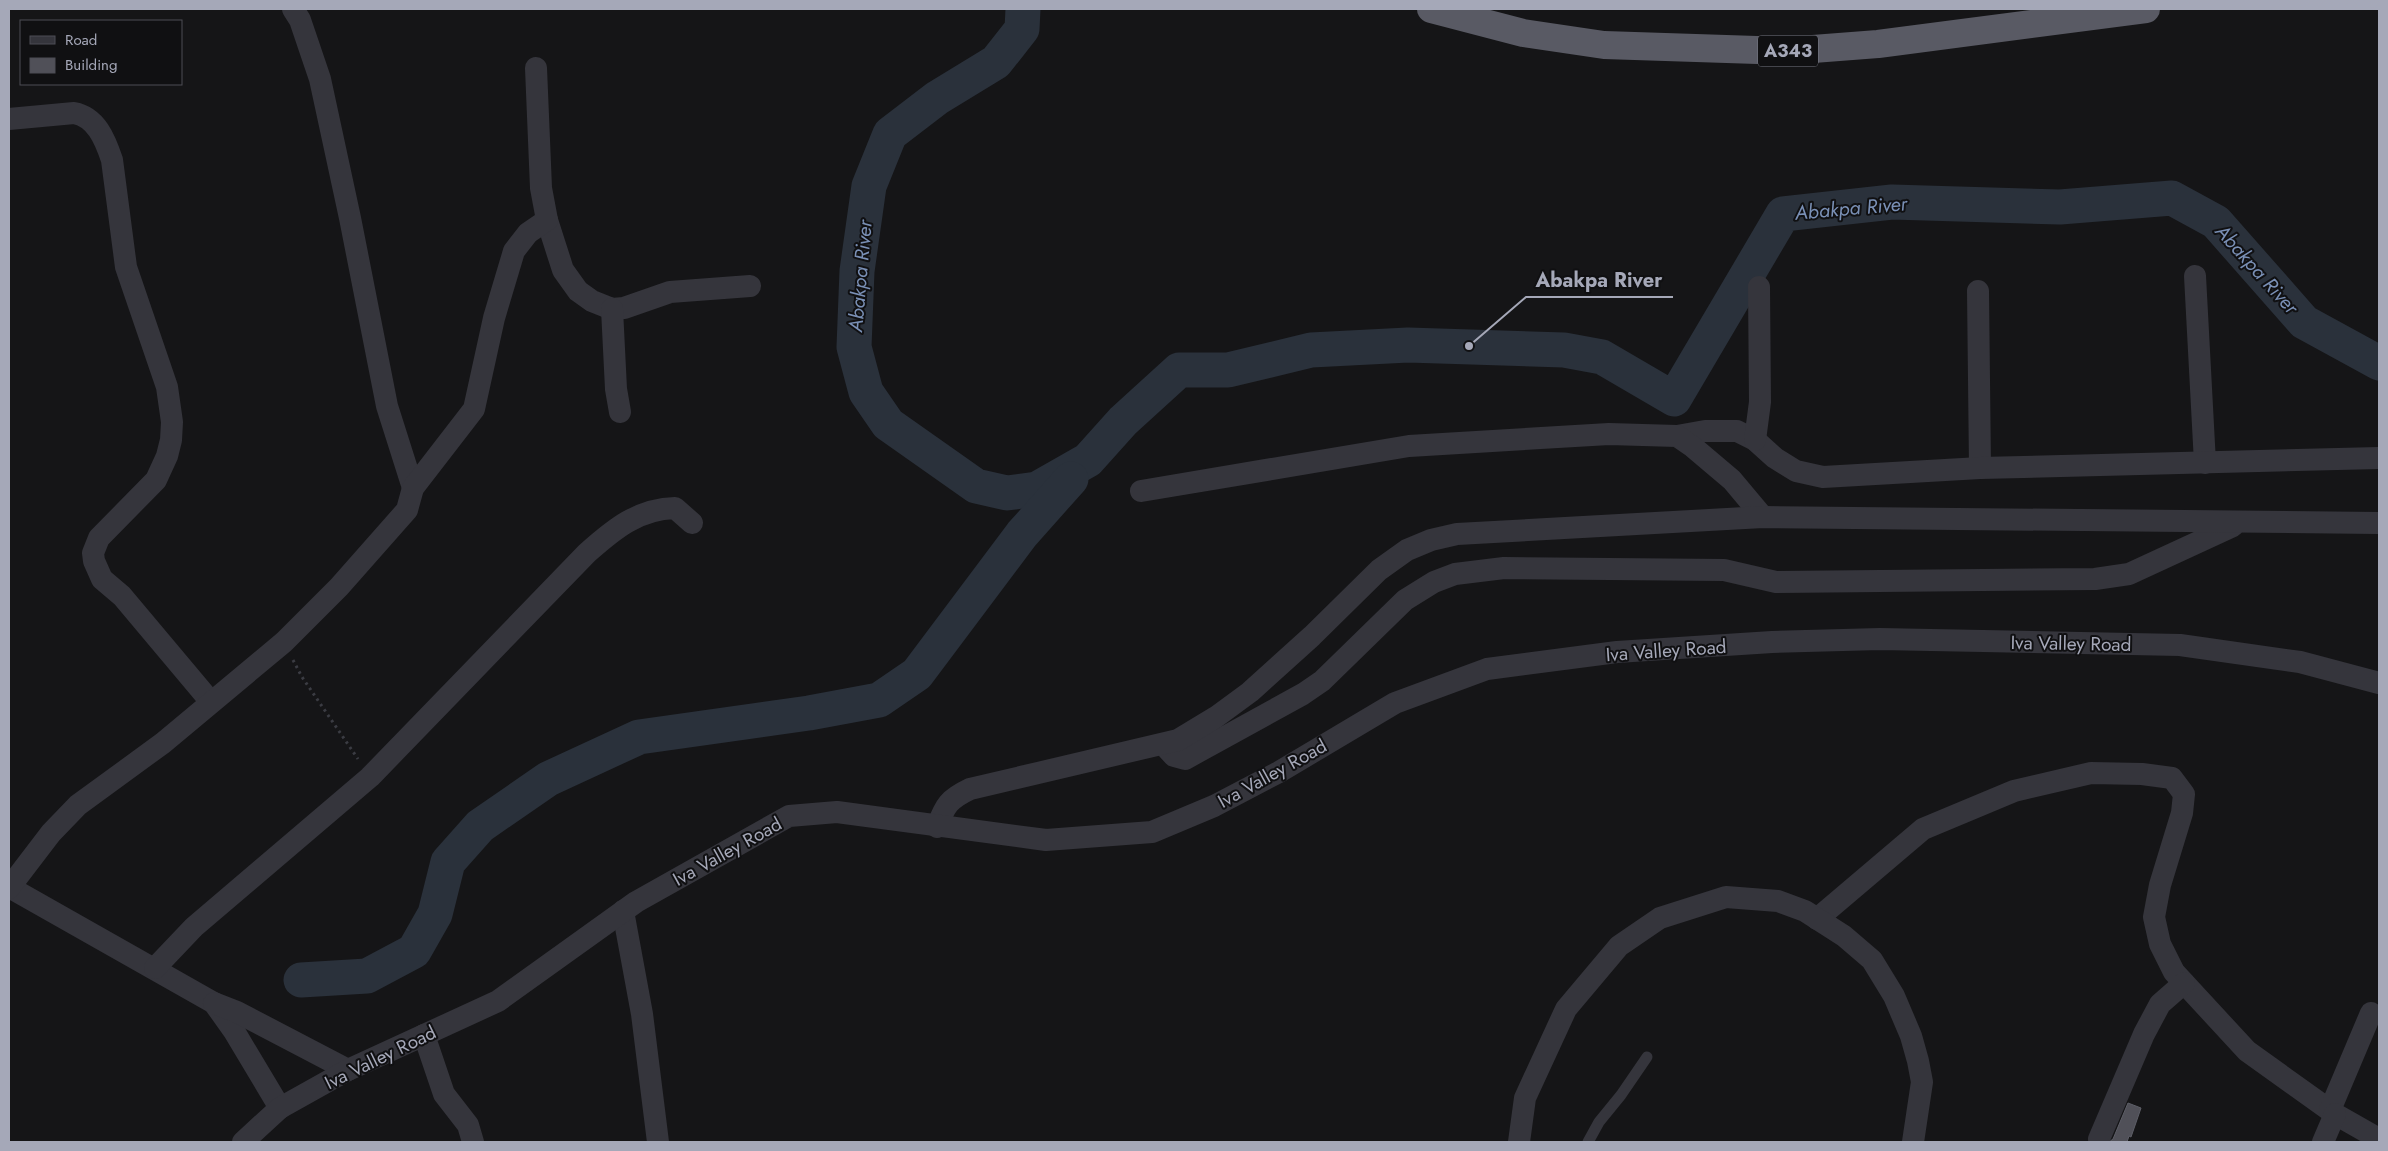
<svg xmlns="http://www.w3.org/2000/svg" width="2388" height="1151" viewBox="0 0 2388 1151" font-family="Jost,sans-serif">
	<rect width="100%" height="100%" fill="#151517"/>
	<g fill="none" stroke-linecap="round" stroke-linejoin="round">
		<!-- river -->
		<g stroke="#2a313b" stroke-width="35">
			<polyline points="1023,9 1022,29 996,62 937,98 890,134 869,186 857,271 854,347 866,392 888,424 976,486 1007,493 1037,489 1088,460 1123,421 1179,370 1228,370 1311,350 1408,345 1564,350 1602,357 1674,399 1783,214 1892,202 2060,207 2172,198 2216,222 2304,322 2379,363"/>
			<polyline points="301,980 367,976 414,951 435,914 448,862 480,826 548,779 639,737 809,713 879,700 917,674 1022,534 1071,479"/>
		</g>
	</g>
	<!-- building -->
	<polygon fill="#505058" stroke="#5d5e67" points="2128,1103 2141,1108 2131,1137 2129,1136 2127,1142 2109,1142 2113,1139"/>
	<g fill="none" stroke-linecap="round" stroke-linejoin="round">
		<!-- path -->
		<polyline stroke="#3b3c43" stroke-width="3" stroke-dasharray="2.5 4" stroke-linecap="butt" points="293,660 302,677 358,759"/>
		<!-- service -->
		<polyline stroke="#35353c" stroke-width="11" points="1588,1142 1599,1122 1621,1095 1647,1057"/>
		<!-- minor -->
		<g stroke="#35353c" stroke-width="22">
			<polyline points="293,9 300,20 320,79 350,218 387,406 413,488"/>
			<path d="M9,119L74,113C96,117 105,139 112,160L126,267L167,387L172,422L171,440L167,456L156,480L99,538L93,553L94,561L102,579L122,596L211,702"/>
			<polyline points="547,220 563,270 578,291 592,301 612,309 624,308 670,292 750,286"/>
			<polyline points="2195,276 2205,463"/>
			<polyline points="1978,291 1980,468"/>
			<polyline points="612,309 616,389 620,412"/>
			<polyline points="1677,436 1705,431 1737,431 1755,440 1775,458 1796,471 1823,477 1980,468 2379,458"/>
			<polyline points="1755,440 1760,402 1759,287"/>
			<polyline points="1141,491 1409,446 1609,434 1677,436 1693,447 1732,480 1763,517"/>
			<polyline points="1163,744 1174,756 1185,759 1303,694 1322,681 1405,600 1434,582 1455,574 1504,568 1724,570 1776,582 2095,579 2129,574 2233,526"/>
			<path d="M937,827C945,805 949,799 970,789L1178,740L1216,717L1250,692L1312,636L1379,570L1407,550L1431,540L1457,534L1763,517L2379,523"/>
			<polyline points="9,887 214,1003 234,1031 280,1108"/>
			<polyline points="9,888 51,833 78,805 163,743 284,642 339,587 407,510 413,488 474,409 494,318 514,251 528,233 547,220 541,188 536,68"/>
			<polyline points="623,911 642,1014 658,1142"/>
			<polyline points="1817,919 1923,829 2014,791 2091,773 2142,774 2172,778 2184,794 2182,813 2160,885 2154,917 2160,944 2174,972 2247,1051 2335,1114 2379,1139"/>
			<path d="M155,968L194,927L370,777L587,553C614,529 638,509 675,508L692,523"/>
			<polyline points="214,1003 237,1012 348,1070"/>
			<polyline points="424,1035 444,1094 468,1125 473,1142"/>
			<polyline points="2330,1110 2371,1013"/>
			<polyline points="2099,1139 2144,1034 2160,1004 2184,983"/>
			<polyline points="243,1142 280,1108 348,1070 498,1001 636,902 789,816 837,812 1046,840 1152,832 1214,806 1279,772 1395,703 1487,669 1617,652 1772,642 1880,639 2180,645 2300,662 2379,683"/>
			<polyline points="1519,1142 1525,1098 1566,1009 1619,946 1660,918 1726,897 1778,901 1805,911 1844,936 1872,960 1894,996 1911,1036 1918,1061 1922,1082 1913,1142"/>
			<polyline points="2323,1142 2335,1114"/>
		</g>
		<!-- trunk -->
		<polyline stroke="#595a64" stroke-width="28" points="1431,9 1523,33 1604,45 1787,51 1878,44 2146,9"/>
	</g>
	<g text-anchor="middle" stroke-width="4" stroke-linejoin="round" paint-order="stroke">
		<!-- shield labels -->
		<rect fill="#101012" stroke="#787a86" stroke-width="1" x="1758" y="35.5" width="60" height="31" rx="4"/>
		<g font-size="18" font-weight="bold" fill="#a5a8b8">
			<text x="1788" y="57">A343</text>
		</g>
		<!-- street labels -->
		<g font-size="19" fill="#a5a8b8" stroke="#101012">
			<text transform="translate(2071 643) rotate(1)" y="7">Iva Valley Road</text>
			<text transform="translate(1666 650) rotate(-4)" y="7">Iva Valley Road</text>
			<text transform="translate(1272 773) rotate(-29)" y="7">Iva Valley Road</text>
			<text transform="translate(727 851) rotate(-29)" y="7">Iva Valley Road</text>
			<text transform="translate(380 1057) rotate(-26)" y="7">Iva Valley Road</text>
		</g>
		<!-- water labels -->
		<g font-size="20" font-style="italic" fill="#7a90b6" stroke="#101012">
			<text transform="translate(1851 208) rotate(-5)" y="7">Abakpa River</text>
			<text transform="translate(2257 269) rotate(48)" y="7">Abakpa River</text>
			<text transform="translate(860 276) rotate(-85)" y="7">Abakpa River</text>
		</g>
	</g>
	<!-- callouts -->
	<path fill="none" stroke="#a5a8b8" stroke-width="2" d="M1469 346L1526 297H1673"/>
	<circle fill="#a5a8b8" stroke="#101012" stroke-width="2" cx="1469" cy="346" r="5"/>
	<g font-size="20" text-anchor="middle" font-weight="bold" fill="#a5a8b8" stroke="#101012" stroke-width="4" stroke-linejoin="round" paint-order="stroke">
		<text x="1599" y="287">Abakpa River</text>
	</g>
	<!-- border -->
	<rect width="2388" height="1151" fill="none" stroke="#a5a8b8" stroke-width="20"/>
	<!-- legend -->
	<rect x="20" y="20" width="162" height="65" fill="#101012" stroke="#4c4d54"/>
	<rect x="30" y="36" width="25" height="8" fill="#35353c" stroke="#4c4d54"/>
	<text x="65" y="45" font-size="15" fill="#a5a8b8">Road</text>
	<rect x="30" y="58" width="25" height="15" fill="#505058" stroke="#4c4d54"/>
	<text x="65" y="70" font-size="15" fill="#a5a8b8">Building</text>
</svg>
